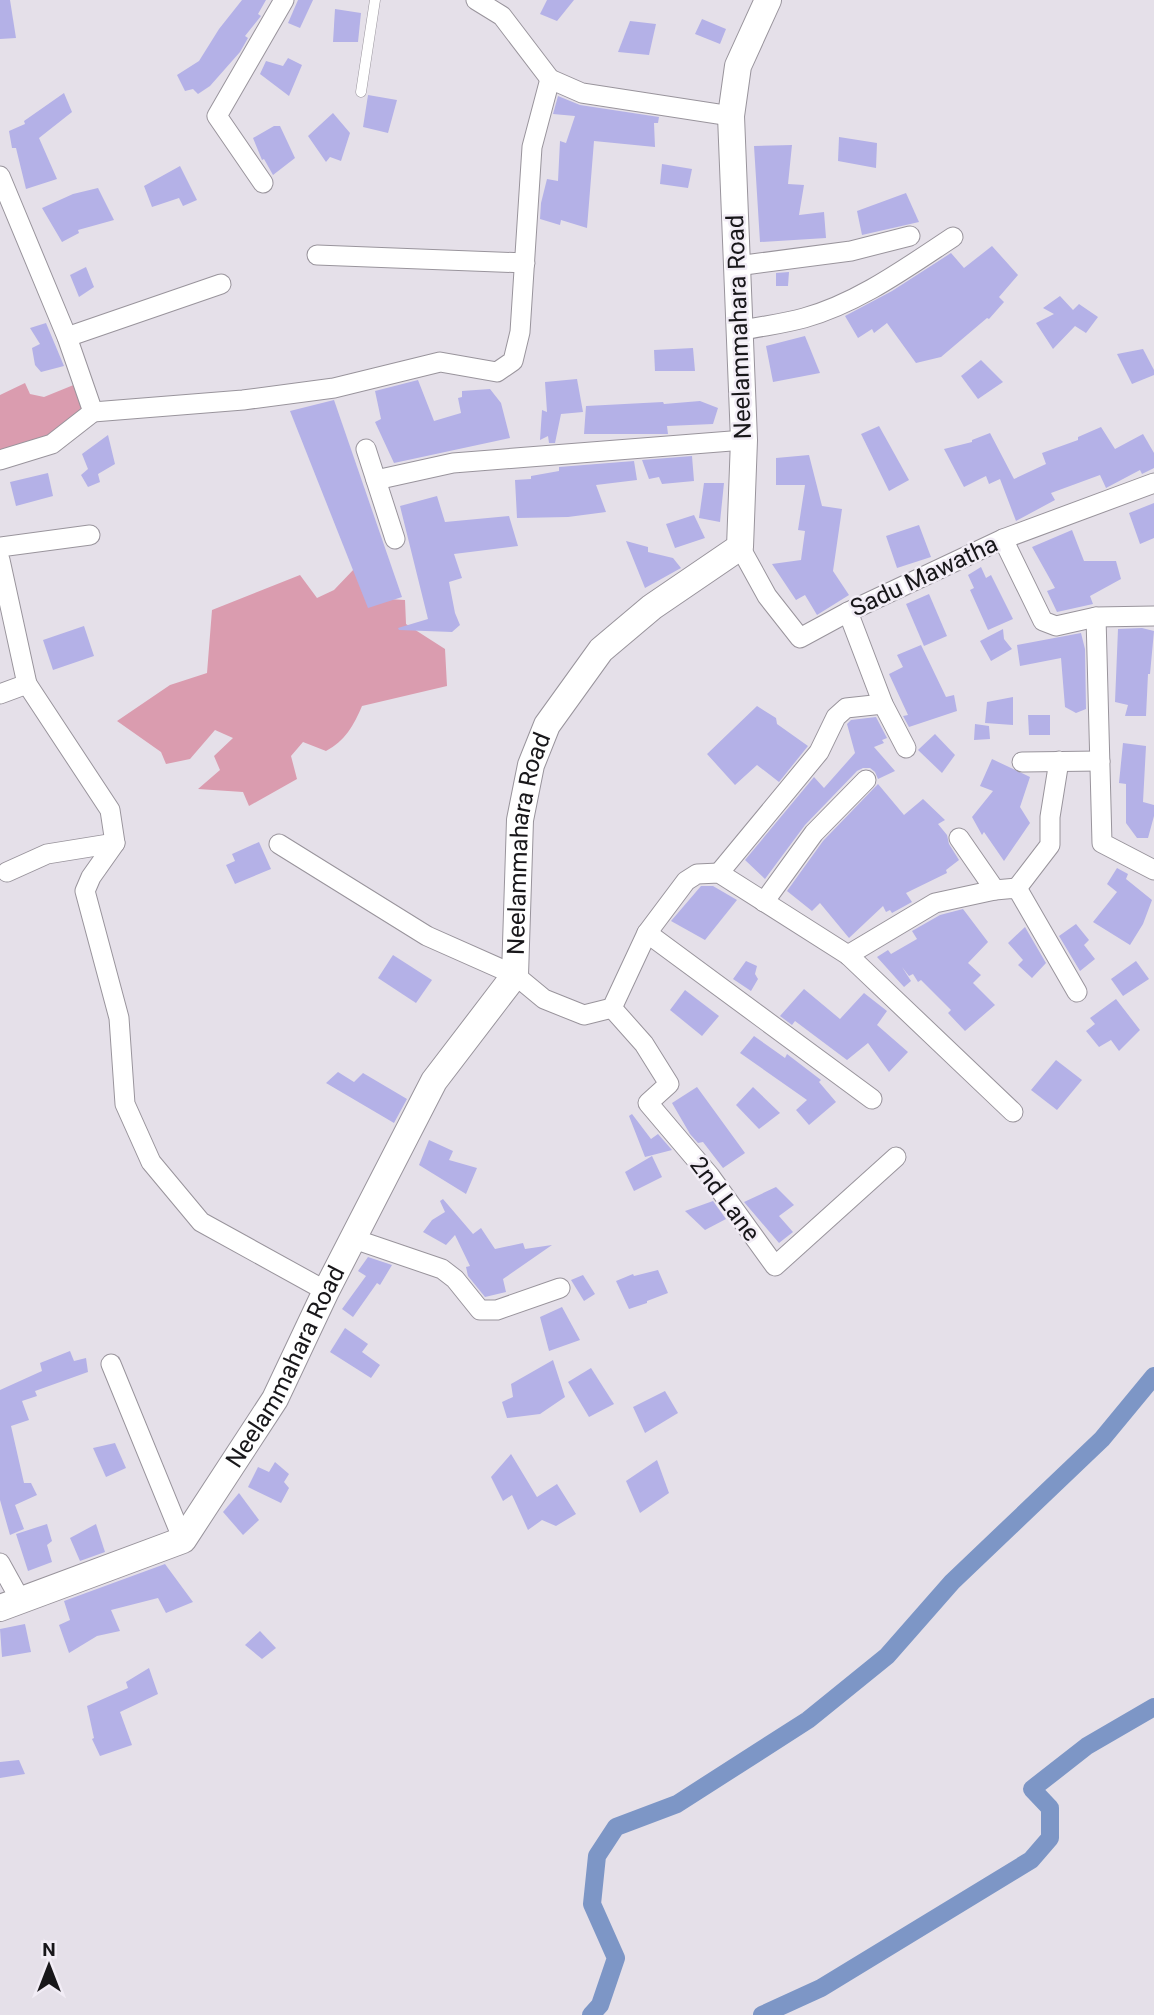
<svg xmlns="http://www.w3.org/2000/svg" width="1154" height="2015" viewBox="0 0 1154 2015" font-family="Roboto,sans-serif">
	<rect width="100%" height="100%" fill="#e5e0e9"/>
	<!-- forest -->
	<g fill="#da9caf">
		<polygon points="25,383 30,394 44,397 76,384 83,410 46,442 0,459 0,395"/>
		<path d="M355,568L369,598L405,600L406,624L445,649L447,686L362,706C354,725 345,741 326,751L303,742L291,756L297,779L249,806L243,792L198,789L220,770L214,756L233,738L215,730L190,759L166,764L161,752L117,721L170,685L207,673L212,610L300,575L317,598L334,590Z"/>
	</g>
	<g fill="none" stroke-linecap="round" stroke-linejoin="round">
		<!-- canal -->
		<g stroke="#7d96c6" stroke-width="18">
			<polyline points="591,2015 600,2005 616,1958 592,1904 597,1856 616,1827 677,1804 808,1720 887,1656 952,1582 1102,1439 1154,1376"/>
			<polyline points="762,2015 821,1988 1031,1860 1050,1838 1050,1808 1032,1789 1087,1746 1154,1707"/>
		</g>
	</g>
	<!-- building -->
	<g fill="#b4b1e7">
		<polygon points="0,0 10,0 16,38 0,39"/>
		<polygon points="242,0 266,0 258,14 261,16 245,36 248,38 240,52 210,86 198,94 193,89 185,91 177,75 199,61 219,29"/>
		<polygon points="298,0 313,0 300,28 288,23"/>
		<polygon points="547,0 574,0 557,21 540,14"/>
		<polygon points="335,9 361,13 358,42 333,42"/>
		<polygon points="702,19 726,29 720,44 695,34"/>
		<polygon points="630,21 656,24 649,55 618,52"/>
		<polygon points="288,58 302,65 289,96 260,74 266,61 283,66"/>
		<polygon points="64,93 72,112 39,138 57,179 26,189 16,148 12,148 9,131 25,124 24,121"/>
		<polygon points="368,95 397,100 388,133 363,127"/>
		<polygon points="558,96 580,105 659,117 658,123 654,123 655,147 594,141 587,228 561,220 560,225 540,219 541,203 547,179 558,181 560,141 566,143 575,116 553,114"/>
		<polygon points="333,113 350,133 341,161 330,157 326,162 308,136"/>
		<polygon points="274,126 280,126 295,158 273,175 264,159 262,160 253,138"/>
		<polygon points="839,137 877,143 876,168 838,161"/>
		<polygon points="792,145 788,184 804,185 799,215 824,212 826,238 760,242 754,146"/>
		<polygon points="662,164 692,169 688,188 660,184"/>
		<polygon points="180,166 197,200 183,206 179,198 152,207 144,186"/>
		<polygon points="98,188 114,220 78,230 79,233 62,242 42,208 73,194"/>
		<polygon points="906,193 919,222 862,235 857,211"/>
		<polygon points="992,246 1018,275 999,297 1004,302 989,319 987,318 941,357 916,363 887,323 874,333 872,329 858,338 845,316 892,291 951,253 964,268"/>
		<polygon points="86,267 94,287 79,297 70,275"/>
		<polygon points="789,272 788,286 776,286 776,273"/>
		<polygon points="1060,296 1073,310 1079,304 1098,317 1086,333 1075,326 1053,349 1036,323 1054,314 1043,308"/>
		<polygon points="46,323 64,366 41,372 35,365 32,348 40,344 30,328"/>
		<polygon points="805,336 820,373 773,382 766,346"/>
		<polygon points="693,348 695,371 655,371 654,350"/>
		<polygon points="1143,349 1154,370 1154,375 1132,384 1117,354"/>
		<polygon points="981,360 1003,382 978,399 961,376"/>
		<polygon points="577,379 583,412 561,414 555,443 549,443 548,436 540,440 542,410 547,412 545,382"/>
		<polygon points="418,380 434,421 461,413 458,398 462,397 462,391 490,389 501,403 510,438 394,463 375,422 381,419 375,391"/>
		<polygon points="334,400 402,597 368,608 290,411"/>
		<polygon points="700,401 718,408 713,424 667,426 668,434 584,434 586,406 663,402 664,404"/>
		<polygon points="879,426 909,480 889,491 861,434"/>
		<polygon points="1101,427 1115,449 1143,434 1154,453 1154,468 1142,474 1140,470 1106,488 1100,475 1051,493 1055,500 1016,521 1000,479 989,484 986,476 964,487 944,449 972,442 972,440 990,433 1014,479 1046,464 1042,453 1078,440 1078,437"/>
		<polygon points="108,435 115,464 98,474 100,482 88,487 81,475 88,469 82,454"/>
		<polygon points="809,455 822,506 842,509 833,571 849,595 817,615 805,595 796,600 772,564 801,560 805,531 798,530 805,485 776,485 776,458"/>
		<polygon points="692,456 694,481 662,484 659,477 649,479 642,460"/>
		<polygon points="634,461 637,480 596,485 606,512 568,517 517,518 515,480 531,479 531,476 559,471 559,467"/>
		<polygon points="48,473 53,496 16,506 10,482"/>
		<polygon points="704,483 724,483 720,522 699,518"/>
		<polygon points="437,496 445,522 509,516 518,546 454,554 462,578 449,582 455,613 460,625 452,632 399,630 398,628 428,619 400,506"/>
		<polygon points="1154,503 1154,538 1140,544 1129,513"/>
		<polygon points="694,515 705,538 675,548 666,524"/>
		<polygon points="919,525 931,557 897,568 886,536"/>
		<polygon points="1072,530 1084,561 1116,561 1121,579 1090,596 1093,604 1057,612 1047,591 1055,588 1032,547"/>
		<polygon points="626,541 648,547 648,552 673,558 681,568 645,588"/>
		<polygon points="981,567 986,578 991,575 1013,619 988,630 970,590 974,588 968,575"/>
		<polygon points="929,594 947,636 924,646 906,604"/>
		<polygon points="84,626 94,656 53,670 43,640"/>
		<polygon points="1142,628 1154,631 1150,674 1148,674 1146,716 1125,716 1128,705 1115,702 1118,629"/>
		<polygon points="1003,629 1004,639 1012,649 991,661 980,641"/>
		<polygon points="1081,633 1085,649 1086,709 1076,713 1065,707 1061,658 1020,666 1017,645"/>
		<polygon points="921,645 946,697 954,695 957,711 909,727 903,716 908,715 889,674 903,667 897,655"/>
		<polygon points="1013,697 1013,725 985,723 987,702"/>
		<polygon points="757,706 776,718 777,724 808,746 779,782 757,765 735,785 707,754"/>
		<polygon points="1028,715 1050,715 1050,735 1029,735"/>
		<polygon points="876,717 887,738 882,740 884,743 874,747 895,771 878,779 875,772 870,768 863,768 857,771 805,825 765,879 745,860 814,777 824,788 855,753 847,724 851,720"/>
		<polygon points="975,724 989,726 990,739 974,740"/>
		<polygon points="935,734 955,755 942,773 918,750"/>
		<polygon points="1123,743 1146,746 1143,802 1154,805 1154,816 1148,838 1137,838 1126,823 1126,784 1119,783"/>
		<polygon points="992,759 1030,777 1020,807 1030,823 1004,861 984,832 982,835 972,817 993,791 980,786"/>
		<polygon points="878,784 904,815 923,799 945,820 938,824 947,835 949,844 959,860 946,870 947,873 906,893 912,902 892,913 890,910 886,912 883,906 849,938 820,903 812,911 787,891 823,841"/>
		<polygon points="259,842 271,869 235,884 226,865 235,861 232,854"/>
		<polygon points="1117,868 1128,874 1126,879 1152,900 1143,924 1130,945 1093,922 1117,892 1107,884"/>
		<polygon points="701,886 713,886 737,900 705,940 671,921"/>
		<polygon points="963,909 988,942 968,963 981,975 973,983 995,1005 965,1031 948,1013 951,1010 921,980 918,982 913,974 909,976 902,967 911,981 904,987 877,957 888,950 891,954 917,939 912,931 940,915"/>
		<polygon points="1076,924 1089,940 1084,945 1095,959 1080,971 1059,936"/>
		<polygon points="1025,927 1046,963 1032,978 1018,965 1023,960 1008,943"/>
		<polygon points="393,955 432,980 416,1003 378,978"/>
		<polygon points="746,961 757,966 755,974 758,979 751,991 733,979"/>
		<polygon points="1136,961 1149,979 1123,996 1111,979"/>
		<polygon points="804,989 840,1019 864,993 887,1011 877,1025 908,1052 889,1072 868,1043 847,1060 795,1021 792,1025 780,1016"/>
		<polygon points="685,990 719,1016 702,1036 670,1010"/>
		<polygon points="1116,999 1140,1030 1119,1051 1111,1040 1099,1047 1086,1031 1095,1024 1090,1018"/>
		<polygon points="754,1036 785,1058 787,1054 821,1080 819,1082 836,1102 809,1125 796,1110 807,1100 740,1053"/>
		<polygon points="1056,1060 1082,1080 1057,1110 1031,1090"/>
		<polygon points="338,1072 354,1082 363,1073 407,1099 394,1123 326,1083"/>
		<polygon points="697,1087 745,1153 723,1168 703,1142 698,1143 690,1134 672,1103"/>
		<polygon points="753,1087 780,1113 759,1129 736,1105"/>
		<polygon points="632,1114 651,1139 658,1134 672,1150 645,1157 629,1116"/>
		<polygon points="429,1140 453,1151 449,1160 477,1168 466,1194 419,1165"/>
		<polygon points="652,1156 662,1177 634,1191 625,1172"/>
		<polygon points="776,1187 794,1205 779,1216 793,1232 779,1243 744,1202"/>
		<polygon points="443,1199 473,1234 481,1228 495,1249 523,1243 525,1249 552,1245 503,1279 506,1292 485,1297 468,1276 466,1267 470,1266 455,1235 446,1245 423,1232 432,1220 445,1212 440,1201"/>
		<polygon points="713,1201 726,1219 705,1230 685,1211"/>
		<polygon points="368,1257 392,1265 380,1285 377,1283 353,1317 342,1309 366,1276 358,1271"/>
		<polygon points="658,1270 668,1293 647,1301 647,1303 629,1309 616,1281 633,1274 634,1276"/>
		<polygon points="583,1275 595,1294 584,1301 571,1280"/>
		<polygon points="562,1307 580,1340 549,1351 540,1317"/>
		<polygon points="345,1328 368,1344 362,1352 380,1365 371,1378 330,1352"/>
		<polygon points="70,1351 74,1361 86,1358 88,1372 35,1391 37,1396 22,1401 29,1420 11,1426 24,1483 31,1483 37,1495 15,1505 24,1529 10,1535 0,1500 0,1390 42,1371 40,1363"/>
		<polygon points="553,1360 565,1397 540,1414 507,1418 502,1402 513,1397 511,1384"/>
		<polygon points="591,1368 614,1404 589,1417 568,1382"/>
		<polygon points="665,1391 678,1413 645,1433 633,1407"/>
		<polygon points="115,1443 126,1468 106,1477 93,1448"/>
		<polygon points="511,1454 537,1497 557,1484 576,1514 556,1526 542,1520 528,1530 512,1495 503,1501 491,1477"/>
		<polygon points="657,1460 669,1493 640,1513 626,1481"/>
		<polygon points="275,1462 289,1474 284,1482 289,1488 281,1503 248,1487 258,1467 269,1472"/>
		<polygon points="239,1493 259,1520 243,1535 223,1512"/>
		<polygon points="47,1524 52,1541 47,1545 52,1562 28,1571 16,1534"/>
		<polygon points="96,1524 105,1552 80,1561 70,1538"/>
		<polygon points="165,1564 193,1602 166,1613 158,1598 111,1610 120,1631 97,1636 69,1653 59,1625 70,1620 64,1601"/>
		<polygon points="25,1624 31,1652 2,1657 0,1629"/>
		<polygon points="260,1631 276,1648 262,1659 245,1645"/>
		<polygon points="149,1668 158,1694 120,1712 132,1745 100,1756 92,1739 94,1738 87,1706 128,1688 126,1682"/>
		<polygon points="19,1760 25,1774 0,1778 0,1762"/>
	</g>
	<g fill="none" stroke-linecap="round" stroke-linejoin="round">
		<!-- lane casing -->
		<g stroke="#99949c" stroke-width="11">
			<polyline id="lane" points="361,92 375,0"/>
		</g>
		<!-- street casing -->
		<g stroke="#99949c" stroke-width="21">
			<g id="street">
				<polyline points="476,0 502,16 550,79 582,93 731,116"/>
				<polyline points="0,176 67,337 93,412 52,444 0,460"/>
				<polyline points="263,183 217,116 284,0"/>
				<polyline points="317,255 525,263"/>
				<polyline points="737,266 851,251 910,236"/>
				<path d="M739,331C761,326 783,324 804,318C858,303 906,268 953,237"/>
				<polyline points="67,337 221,284"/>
				<polyline points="93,412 243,400 334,388 440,362 497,372 513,361 520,332 532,147 550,79"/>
				<polyline points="366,449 395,539"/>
				<polyline points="376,480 453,463 744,440"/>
				<polyline points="1003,539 1043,621 1056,626 1096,617 1154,616"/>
				<polyline points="0,547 90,535"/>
				<polyline points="740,547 767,596 800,638 848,612 1003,539 1154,483"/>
				<polyline points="0,560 27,684 0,694"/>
				<polyline points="848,612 883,704 906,748"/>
				<polyline points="1096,617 1102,843 1154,870"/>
				<polyline points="27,684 110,810 115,843 91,877 85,891 119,1018 125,1104 151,1162 201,1222 326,1291"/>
				<polyline points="1022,762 1100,761"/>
				<polyline points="959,838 995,890 1017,888 1077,992"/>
				<polyline points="279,844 427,936 515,975 544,999 584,1015 612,1008 647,933 686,881 697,874 719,873 848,955 1013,1112"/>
				<polyline points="7,872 47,854 115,843"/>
				<polyline points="719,873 819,752 836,717 846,708 883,704"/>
				<polyline points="1017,888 1050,845 1050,817 1059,761"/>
				<polyline points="764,902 814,833 866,780"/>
				<polyline points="647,933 872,1099"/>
				<polyline points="848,955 935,903 995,890"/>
				<polyline points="612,1008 644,1044 669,1084 648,1103 710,1176 775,1266 896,1157"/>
				<polyline points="354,1239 442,1269 455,1279 480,1310 497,1310 560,1288"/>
				<polyline points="111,1364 183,1540"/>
				<polyline points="0,1563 21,1601"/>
			</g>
		</g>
		<!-- secondary casing -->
		<g stroke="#99949c" stroke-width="28">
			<g id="secondary">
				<path id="s1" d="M0,1608L183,1540L275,1399L326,1291L434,1081L515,975L520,820L531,765L547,725L601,650L652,607L740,547L744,440L731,116L738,66L768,0"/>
			</g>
		</g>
		<!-- lane -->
		<use href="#lane" stroke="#fff" stroke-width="10"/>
		<!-- street -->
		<use href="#street" stroke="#fff" stroke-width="19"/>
		<!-- secondary -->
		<use href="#secondary" stroke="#fff" stroke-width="26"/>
	</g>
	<g text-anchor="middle" stroke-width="5" stroke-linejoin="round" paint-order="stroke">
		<!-- street labels -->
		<g font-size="24" fill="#18171a" stroke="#f2edf6">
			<text transform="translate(739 327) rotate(-92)" y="8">Neelammahara Road</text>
			<text transform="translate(924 576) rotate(-25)" y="8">Sadu Mawatha</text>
			<text dy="8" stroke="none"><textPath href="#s1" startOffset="985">Neelammahara Road</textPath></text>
			<text transform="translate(725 1199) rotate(53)" y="8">2nd Lane</text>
			<text dy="8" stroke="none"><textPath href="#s1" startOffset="397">Neelammahara Road</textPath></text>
		</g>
	</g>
	<!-- north arrow -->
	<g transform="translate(49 1966)" stroke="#f2edf6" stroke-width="5" paint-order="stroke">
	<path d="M0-5L12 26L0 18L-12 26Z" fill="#18171a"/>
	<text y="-10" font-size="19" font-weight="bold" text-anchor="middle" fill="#18171a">N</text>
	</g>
</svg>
